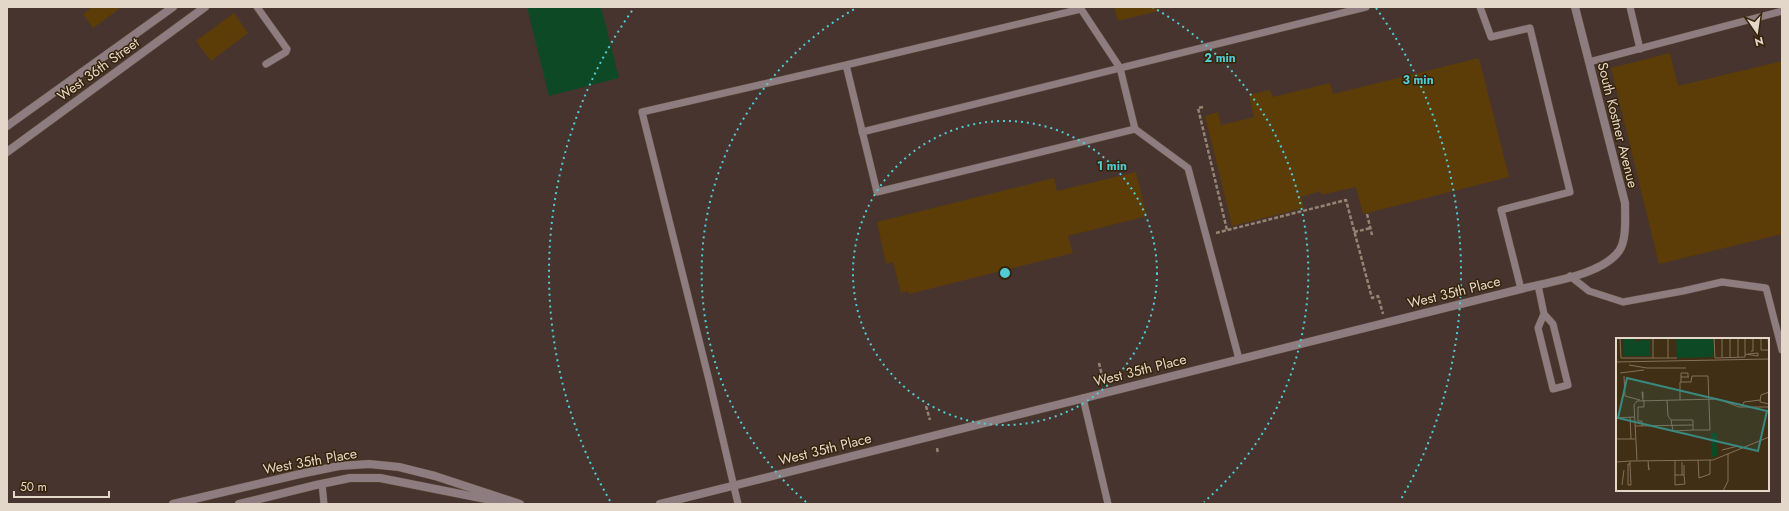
<svg xmlns="http://www.w3.org/2000/svg" width="1789" height="511" viewBox="0 0 1789 511" font-family="Jost,sans-serif">
	<rect width="100%" height="100%" fill="#402e15"/>
	<!-- industrial -->
	<path fill="#47342f" fill-rule="evenodd" d="M7,7H1782V504H7ZM1617,339H1768V490H1617Z"/>
	<!-- green -->
	<polygon fill="#0e4926" points="527,7 601,7 619,78 549,96"/>
	<!-- building -->
	<g fill="#5c3d08">
		<polygon points="92,7 122,7 93,28 83,14"/>
		<polygon points="1114,7 1158,7 1158,11 1118,21"/>
		<polygon points="234,13 248,33 211,61 196,41"/>
		<polygon points="1670,53 1678,86 1782,61 1782,234 1659,264 1611,68"/>
		<polygon points="1479,58 1509,177 1363,214 1356,187 1321,195 1321,191 1301,197 1304,208 1232,226 1205,116 1218,112 1221,125 1254,117 1249,95 1270,90 1273,97 1330,83 1333,94"/>
		<polygon points="1136,172 1147,216 1068,236 1073,253 909,294 908,291 901,293 893,262 886,264 877,222 1054,178 1057,191"/>
	</g>
	<g fill="none" stroke-linecap="round" stroke-linejoin="round">
		<!-- lane casing -->
		<g stroke="#5a4932" stroke-width="8">
			<g id="lane">
				<polyline points="257,7 287,49 286,52 266,64"/>
				<polyline points="1480,7 1491,37 1530,28 1570,192 1501,210 1521,289"/>
				<polyline points="1630,7 1640,49"/>
				<polyline points="1589,62 1782,11"/>
				<polyline points="1135,129 1188,168 1239,359"/>
				<path d="M862,132C1030,90 1199,50 1366,7"/>
				<polyline points="1570,276 1589,291 1623,302 1683,291 1722,282 1766,288 1782,350"/>
				<polyline points="1538,285 1544,314 1553,324 1568,385 1553,389 1538,328 1544,314"/>
				<polyline points="1083,398 1108,504"/>
				<polyline points="322,484 324,504"/>
				<polyline points="738,504 709,380 642,112 846,65 877,192 1135,129 1120,68 1081,9 846,65"/>
			</g>
		</g>
		<!-- street casing -->
		<g stroke="#5a4932" stroke-width="9">
			<g id="street">
				<polyline points="7,126 173,7"/>
				<polyline points="7,152 205,7"/>
				<polyline points="173,504 300,474 339,466 369,464 399,467 435,476 520,504"/>
				<polyline points="239,504 316,485 350,478 380,478 501,502"/>
				<path d="M660,504L1521,289C1548,282 1602,275 1619,251C1627,240 1625,216 1625,203L1575,7"/>
			</g>
		</g>
		<!-- path -->
		<g stroke="#948572" stroke-width="2.5" stroke-dasharray="4 2" stroke-linecap="butt">
			<polyline points="1203,107 1198,108 1227,230"/>
			<polyline points="1367,214 1372,235"/>
			<polyline points="1354,232 1371,228"/>
			<polyline points="1216,233 1346,200 1372,298 1378,296 1383,314"/>
			<polyline points="1099,363 1104,384"/>
			<polyline points="926,406 930,420"/>
			<polyline points="937,448 938,454"/>
		</g>
		<!-- lane -->
		<use href="#lane" stroke="#8d7c80" stroke-width="7"/>
		<!-- street -->
		<use href="#street" stroke="#8d7c80" stroke-width="8"/>
	</g>
	<!-- distance rings -->
	<g fill="none" stroke="#51ccd4" stroke-width="2" stroke-dasharray="2 4">
		<circle cx="1005" cy="273" r="152"/>
		<path d="M806 502A304 304 0 0 1 858 7M1152 7A304 304 0 0 1 1204 502"/>
		<path d="M610 501A456 456 0 0 1 634 8M1376 8A456 456 0 0 1 1400 501"/>
	</g>
	<g text-anchor="middle" stroke-width="3" stroke-linejoin="round" paint-order="stroke">
		<!-- street labels -->
		<g font-size="14" fill="#e3d7c9" stroke="#35240a">
			<text transform="translate(98 69) rotate(-36)" y="5">West 36th Street</text>
			<text transform="translate(1618 125) rotate(76)" y="5">South Kostner Avenue</text>
			<text transform="translate(1454 292) rotate(-14)" y="5">West 35th Place</text>
			<text transform="translate(1140 370) rotate(-14)" y="5">West 35th Place</text>
			<text transform="translate(825 449) rotate(-14)" y="5">West 35th Place</text>
			<text transform="translate(310 461) rotate(-10)" y="5">West 35th Place</text>
		</g>
	</g>
	<!-- overview -->
	<g transform="translate(1616 338)">
		<rect width="153" height="153" fill="#402e15"/>
		<path d="M60,0H97V19L61,20ZM7,1H18L23,5V2H34V18H8ZM95,95H101V117L95,120Z" fill="#0e4926"/>
		<path fill="none" stroke="#81725d" stroke-width="1" d="M4,0L5,20H61M37,0V20M52,0V20M98,0L99,20L129,19V0M106,0V19M114,0V19M122,0V19M145,0V12H153L152,0M135,13H137V0M129,16L142,18V15L132,16M0,24L153,21M13,27L31,30H70M4,35L28,32M8,38L9,58L24,62M65,39V35H72V39M65,44V39H73M153,54L145,57L144,64L153,66M51,62L52,78L55,82M64,62V44H75L76,38H92L94,92H77V82H55L57,93L77,92M27,63L26,54H27V60M126,69L128,64L144,62M14,79L15,101M1,80L18,79M19,88L77,87M26,88V83H22V69H28V62M0,101H19M106,112L122,108M21,122L18,67L21,63L102,61L123,69H153M59,122V137H68V127M82,122L83,140L94,136V122M32,123L33,132L32,127M0,124L14,123M66,124V137M14,126H12V147H15L14,127V123L97,122L153,99M59,137V147L69,146L68,137M6,147L8,132M107,153L112,143V116"/>
		<path fill="#398980" fill-opacity="0.15" stroke="#398980" stroke-width="2" d="M11,40L151,73L142,113L2,80Z"/>
		<rect width="153" height="153" fill="none" stroke="#e3d7c9" stroke-width="2"/>
	</g>
	<circle cx="1005" cy="273" r="6" fill="#51ccd4" stroke="#35240a" stroke-width="2"/>
	<g font-size="12" text-anchor="middle" font-weight="bold" fill="#51ccd4" stroke="#35240a" stroke-width="3" stroke-linejoin="round" paint-order="stroke">
		<text x="1220" y="62">2 min</text>
		<text x="1418" y="84">3 min</text>
		<text x="1112" y="170">1 min</text>
	</g>
	<!-- border -->
	<rect width="1789" height="511" fill="none" stroke="#e3d7c9" stroke-width="16"/>
	<!-- north arrow -->
	<g transform="translate(1757 32) rotate(167)" stroke="#35240a" stroke-width="3" paint-order="stroke">
	<path d="M0-3L7 15L0 10L-7 15Z" fill="#e3d7c9"/>
	<text y="-6" font-size="11" font-weight="bold" text-anchor="middle" fill="#e3d7c9">N</text>
	</g>
	<!-- scale -->
	<path d="M14 491v6h95v-6" fill="none" stroke="#e3d7c9" stroke-width="2"/>
	<text x="20" y="491" font-size="12" fill="#e3d7c9" stroke="#35240a" stroke-width="3" paint-order="stroke">50 m</text>
</svg>
